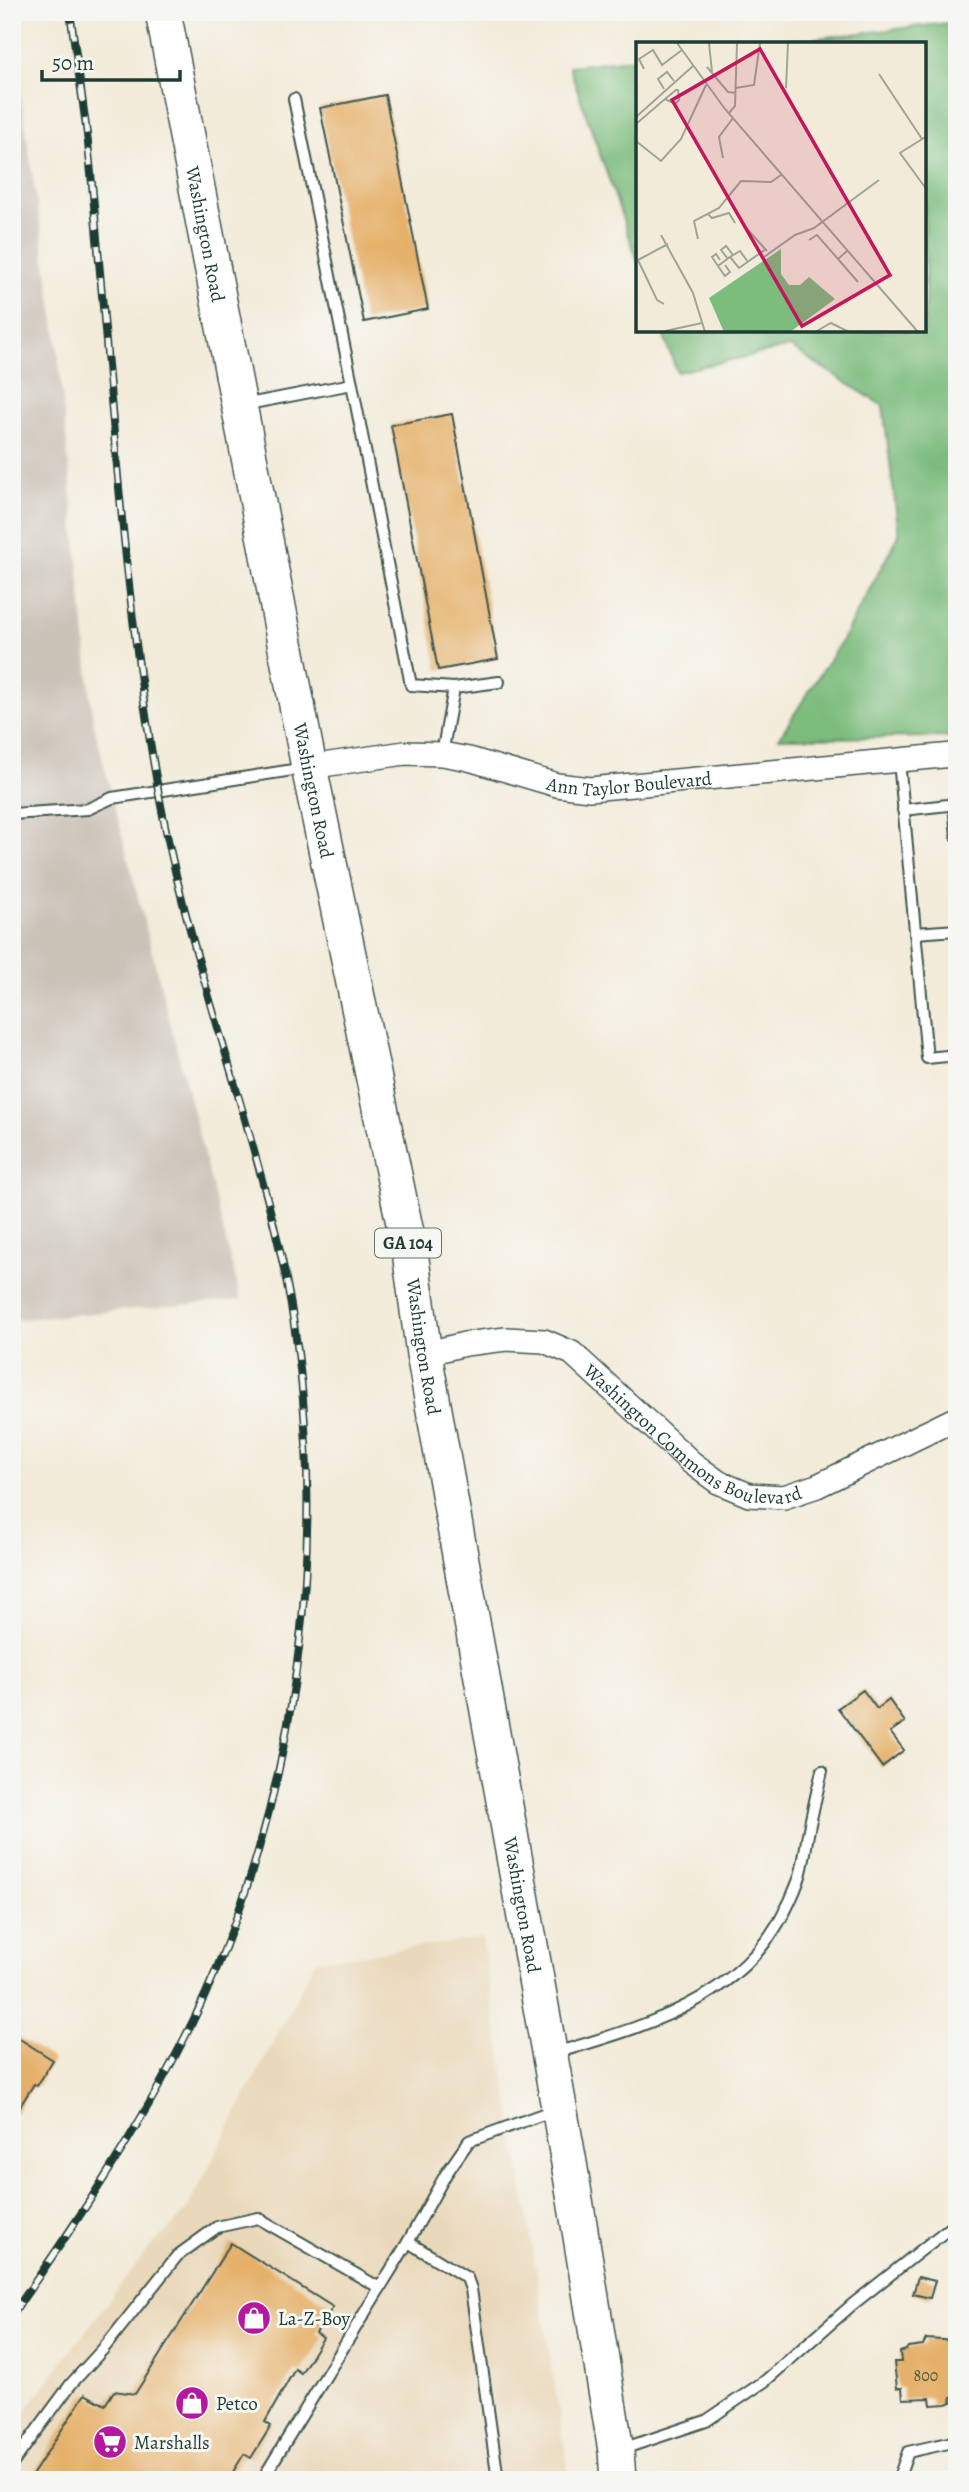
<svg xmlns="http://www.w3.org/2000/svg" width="969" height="2492" viewBox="0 0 969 2492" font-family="Alegreya,serif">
	<rect width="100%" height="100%" fill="#f6f6f2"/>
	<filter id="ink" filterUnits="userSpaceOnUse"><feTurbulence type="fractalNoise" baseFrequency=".0143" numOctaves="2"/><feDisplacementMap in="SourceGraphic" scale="14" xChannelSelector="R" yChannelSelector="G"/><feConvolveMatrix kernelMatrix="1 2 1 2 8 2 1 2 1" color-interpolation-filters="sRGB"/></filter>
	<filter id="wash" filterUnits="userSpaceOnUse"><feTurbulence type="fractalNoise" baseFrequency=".00686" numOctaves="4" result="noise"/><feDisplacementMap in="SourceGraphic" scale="28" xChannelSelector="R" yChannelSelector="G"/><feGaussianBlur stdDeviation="1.57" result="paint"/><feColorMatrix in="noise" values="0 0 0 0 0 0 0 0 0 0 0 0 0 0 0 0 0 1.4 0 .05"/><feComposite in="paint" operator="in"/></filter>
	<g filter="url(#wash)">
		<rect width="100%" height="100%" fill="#f3ebd9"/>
		<!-- built -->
		<polygon fill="#ead8ba" points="482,1938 570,2480 12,2480 12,2428 149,2248 185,2213 315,1961"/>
		<!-- industrial -->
		<polygon fill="#cac3b8" points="12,39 56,330 93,722 241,1300 12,1320"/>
		<!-- forest -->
		<g fill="#7cbc7d" stroke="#4e7c58" stroke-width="2">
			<polygon points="957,22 957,737 779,738 842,640 899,535 883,406 790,347 677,372 662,331 925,331 925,44 765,44"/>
			<polygon points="638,58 638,262 569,66"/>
		</g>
		<g id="blocks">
			<!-- building -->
			<g fill="#e5b069">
				<polygon points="385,95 428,309 364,322 320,108"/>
				<polygon points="452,414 498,659 438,670 391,425"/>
				<polygon points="863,1690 877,1709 889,1700 905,1722 890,1732 904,1750 882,1767 838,1708"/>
				<polygon points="12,2034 53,2060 37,2086 34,2084 12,2119"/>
				<polygon points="231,2243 333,2307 316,2333 323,2338 301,2373 295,2369 265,2422 271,2426 251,2458 244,2454 228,2480 29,2480 85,2394 105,2405 114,2391 135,2394"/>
				<polygon points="918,2277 935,2281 930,2298 913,2294"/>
				<polygon points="926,2339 957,2341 957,2396 951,2397 952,2402 947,2404 931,2405 930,2398 903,2399 902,2388 897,2388 894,2362 901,2362 900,2352 906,2350 908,2347 923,2345"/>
			</g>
		</g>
	</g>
	<g filter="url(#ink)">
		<use href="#blocks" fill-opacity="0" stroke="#3f574d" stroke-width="2"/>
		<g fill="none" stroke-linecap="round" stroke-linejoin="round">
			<!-- service casing -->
			<g stroke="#3f574d" stroke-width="14">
				<g id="service">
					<polyline points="352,384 411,685 454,688 499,682"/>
					<polyline points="243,405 352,384 294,99"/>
					<polyline points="442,754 454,688"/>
					<polyline points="899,761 927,1058 957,1055"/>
					<polyline points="954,805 957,836"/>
					<polyline points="903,810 957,804"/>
					<polyline points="12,814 88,809 112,798 306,768"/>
					<polyline points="915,933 957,930"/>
					<path d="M555,2053C660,2022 756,1995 798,1882C804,1867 805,1850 808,1834C812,1813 817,1792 822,1771"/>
					<polyline points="408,2242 467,2278 471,2289 498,2480"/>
					<polyline points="619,2450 706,2421 765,2381 853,2304 957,2222"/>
					<polyline points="12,2464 71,2384 104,2348 177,2256 217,2227 258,2218 380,2288"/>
					<polyline points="262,2480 408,2242 446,2174 469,2141 554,2110"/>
					<polyline points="898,2480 908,2452 957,2441"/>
				</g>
			</g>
			<!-- minor casing -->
			<g stroke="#3f574d" stroke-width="26">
				<g id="minor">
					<path id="s1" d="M309,767L405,753L442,754L469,759L557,785L590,789L953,755"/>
					<path id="s2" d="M424,1354L465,1344L506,1339L544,1341L572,1353L692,1463L718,1482L749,1495L784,1497L817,1486L957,1418"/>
				</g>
			</g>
			<!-- primary casing -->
			<g stroke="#3f574d" stroke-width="38">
				<g id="primary">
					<path id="s3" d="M163,12L309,767L410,1252L424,1354L569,2163L616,2451L618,2480"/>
				</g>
			</g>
			<!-- service -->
			<use href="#service" stroke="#fff" stroke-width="10"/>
			<!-- minor -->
			<use href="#minor" stroke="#fff" stroke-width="23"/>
			<!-- primary -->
			<use href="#primary" stroke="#fff" stroke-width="35"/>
			<!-- rail casing -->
			<g stroke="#1f3d34" stroke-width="8">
				<path id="rail" d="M12,2315C74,2226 135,2136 184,2039C304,1804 339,1500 278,1242C242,1090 185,943 158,789C120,576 110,359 88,143C83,100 76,56 70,12"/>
			</g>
			<!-- rail -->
			<use href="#rail" stroke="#f6f6f2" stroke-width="5" stroke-dasharray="16" stroke-linecap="butt"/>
		</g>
	</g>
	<!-- icons -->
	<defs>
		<g id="shop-disc" transform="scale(1.75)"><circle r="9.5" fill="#b5179e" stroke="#f6f6f2"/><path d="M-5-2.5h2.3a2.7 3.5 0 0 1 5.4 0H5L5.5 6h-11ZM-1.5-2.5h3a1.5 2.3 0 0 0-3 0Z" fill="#fff"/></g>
		<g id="supermarket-disc" transform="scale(1.75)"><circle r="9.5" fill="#b5179e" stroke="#f6f6f2"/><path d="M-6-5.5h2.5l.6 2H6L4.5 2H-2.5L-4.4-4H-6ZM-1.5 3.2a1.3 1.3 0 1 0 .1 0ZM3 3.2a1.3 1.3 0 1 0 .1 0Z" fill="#fff"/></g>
	</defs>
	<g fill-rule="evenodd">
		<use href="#shop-disc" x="254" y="2318"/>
		<use href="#shop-disc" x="192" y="2403"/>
		<use href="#supermarket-disc" x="110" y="2442"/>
	</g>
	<g text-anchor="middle" stroke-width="6" stroke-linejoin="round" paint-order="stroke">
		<!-- number labels -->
		<g font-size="16" fill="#505a41">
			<text x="926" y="2381">800</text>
		</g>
		<!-- shield labels -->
		<rect fill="#f6f6f2" stroke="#60746d" stroke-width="2" x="375" y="1228.5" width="66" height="29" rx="5"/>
		<g font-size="18" font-weight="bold" fill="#1f3d34">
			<text x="408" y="1249">GA 104</text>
		</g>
		<!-- street labels -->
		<g font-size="19" fill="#1f3d34" stroke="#f6f6f2">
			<text dy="7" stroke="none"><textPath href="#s3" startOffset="226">Washington Road</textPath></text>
			<text dy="7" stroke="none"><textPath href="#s1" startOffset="326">Ann Taylor Boulevard</textPath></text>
			<text dy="7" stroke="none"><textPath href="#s3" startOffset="793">Washington Road</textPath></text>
			<text dy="7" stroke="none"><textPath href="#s3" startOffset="1360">Washington Road</textPath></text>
			<text dy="7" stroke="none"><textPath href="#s2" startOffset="303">Washington Commons Boulevard</textPath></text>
			<text dy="7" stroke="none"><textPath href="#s3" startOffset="1927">Washington Road</textPath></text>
		</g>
		<!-- poi labels -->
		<g font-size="19" fill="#1f3d34" stroke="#f6f6f2" text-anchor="start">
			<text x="278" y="2325">La-Z-Boy</text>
			<text x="216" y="2410">Petco</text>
			<text x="134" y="2449">Marshalls</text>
		</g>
	</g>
	<!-- overview -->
	<g transform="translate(636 42)">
		<rect width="290" height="290" fill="#f3ebd9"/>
		<path d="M145,207V232L153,243H164L173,235L199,257L154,290H88L73,256Z" fill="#7cbc7d"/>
		<path fill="none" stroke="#9ea597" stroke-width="2" d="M41,1L89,67L282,290M73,1L76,30M71,25L92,50L100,51M8,27L3,17L17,8L26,23L46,8M243,32L286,97M100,46L118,43L124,1M150,46L152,1M28,47L22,37L31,30L38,39M93,71L99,64L101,1M0,75L57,24M0,82L29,57L40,48H42L43,58L39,62L29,57M291,94L264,111L291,148M0,99L25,119L45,97L70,43M87,116L83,95L97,76M72,172L76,176L93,171L99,181M112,188L131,209M25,193L57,251L69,290M62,197L58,179L83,166L105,139L135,140L145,133M173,198L181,193L202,217M211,209L202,217L222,240M94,215L104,209L112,220M128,215L159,193L178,186L243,138M92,217L85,208L90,204L97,213M89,223L94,230L89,234L82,224L94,215L103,226L130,207M82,224L76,215L80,212L84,218M28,262L21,258L2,218L32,202M29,289L66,281M179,290L195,281L213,290"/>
		<path fill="#c2185b" fill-opacity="0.15" stroke="#c2185b" stroke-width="3.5" d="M124,7L254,233L166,284L36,58Z"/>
		<rect width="290" height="290" fill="none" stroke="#1f3d34" stroke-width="3.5"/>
	</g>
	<!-- margin -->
	<rect width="969" height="2492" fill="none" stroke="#f6f6f2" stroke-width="42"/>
	<!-- scale -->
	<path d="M42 70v10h138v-10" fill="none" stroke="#1f3d34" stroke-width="3.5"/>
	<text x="52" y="70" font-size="21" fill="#1f3d34" stroke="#f6f6f2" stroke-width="5" paint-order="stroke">50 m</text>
</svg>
